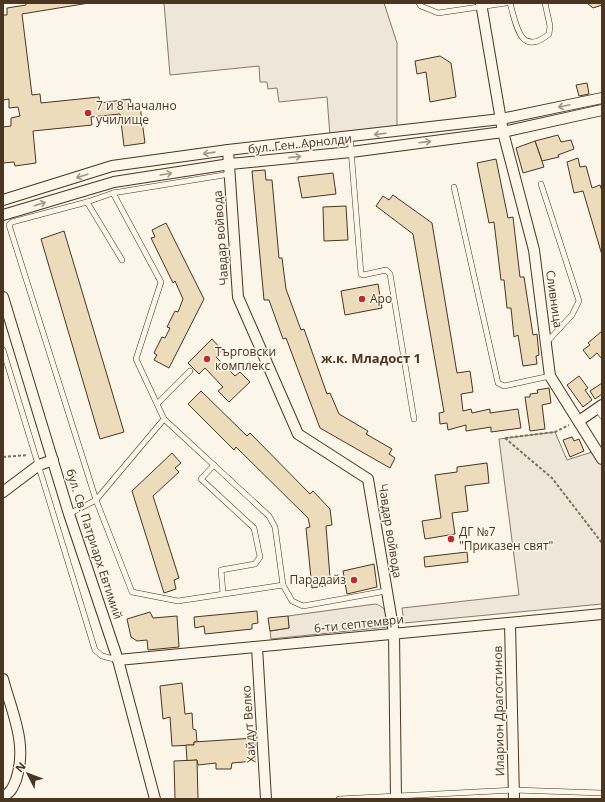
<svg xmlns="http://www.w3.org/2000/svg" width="605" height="802" viewBox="0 0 605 802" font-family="'Open Sans',sans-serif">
	<rect width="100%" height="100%" fill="#fbf6e9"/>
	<!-- green -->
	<g fill="#ede6d9" stroke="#887966">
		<polygon points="164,3 384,3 397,43 397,128 330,136 327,97 279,102 277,88 268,89 267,82 260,82 259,66 170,75"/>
		<polygon points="555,432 567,460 595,451 602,463 602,604 404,623 402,608 519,595 499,439"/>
		<path d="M375,604C388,607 386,616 387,627L271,639L270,631L289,628L288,616Z"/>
	</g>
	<!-- building -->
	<g fill="#ecdcbc" stroke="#4a3520">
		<polygon points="26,3 89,3 22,14 32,95 40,94 41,103 99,97 100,103 130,99 132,107 140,106 145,143 124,146 120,114 91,117 92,125 33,131 36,163 15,166 14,162 3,163 3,127 11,126 11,118 20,116 18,107 9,108 9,99 3,100 3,15 7,15 7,8 26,5"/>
		<polygon points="587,3 602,3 602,5 593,8"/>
		<polygon points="440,56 451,63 456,97 430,102 426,72 417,74 415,61"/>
		<polygon points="587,83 589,94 579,96 576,85"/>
		<polygon points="558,135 561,142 571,140 574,149 558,155 559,157 542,161 535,141"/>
		<polygon points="535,141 544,167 523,173 516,148"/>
		<polygon points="578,158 580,167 586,166 592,188 600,185 602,191 602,255 583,191 574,193 567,162"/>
		<polygon points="496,159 508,218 513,217 520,277 524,277 533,335 537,334 539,355 536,356 537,364 523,366 518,335 514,337 511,308 507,308 504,280 501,280 494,222 489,223 477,163"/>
		<polygon points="265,170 266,180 272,180 279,258 282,258 286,289 301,330 304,329 327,394 330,393 339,414 368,431 366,434 392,449 389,454 395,458 390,468 320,428 286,338 283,339 269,300 264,300 252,171"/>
		<polygon points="333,173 336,194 302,198 298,177"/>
		<polygon points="393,195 432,223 457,373 470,371 473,392 461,394 463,411 471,409 472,413 490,409 490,413 518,409 521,428 491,432 491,427 466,431 466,425 448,430 447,423 440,424 439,413 444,412 413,234 376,206 383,196 389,200"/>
		<polygon points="346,206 348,240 324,241 323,207"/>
		<polygon points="166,223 204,299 169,368 154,360 157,355 154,353 162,337 165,338 170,328 167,327 175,311 178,312 183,299 175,281 173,283 151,238 155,237 152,230"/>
		<polygon points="64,231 124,432 100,439 41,239"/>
		<polygon points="378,284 382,308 345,315 341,291"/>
		<polygon points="602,331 602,359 597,353 590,359 583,350 590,345 588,343"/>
		<polygon points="212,339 222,350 216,357 235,376 240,372 250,382 229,402 218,391 223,387 205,368 199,374 188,363"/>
		<polygon points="579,376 588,388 585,390 592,400 583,407 567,385"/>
		<polygon points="602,383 602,394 595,399 590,391"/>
		<polygon points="549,388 551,403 542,405 545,429 530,431 525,397 530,397 530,394 538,393 537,390"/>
		<polygon points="201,391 247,436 250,433 310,494 313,491 330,509 332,525 326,526 330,578 324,578 325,586 312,588 306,528 310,527 308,518 236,447 234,450 188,404"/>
		<polygon points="572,437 574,441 579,439 584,451 570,457 563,440"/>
		<polygon points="172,453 181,463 175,468 179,472 153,496 179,578 174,580 176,589 164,593 132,491"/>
		<polygon points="487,463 489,483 465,486 468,511 452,513 455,534 425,539 422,521 441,518 435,475 457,472 457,467"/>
		<polygon points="467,552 468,562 425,567 424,557"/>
		<polygon points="374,564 377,587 347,594 343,571"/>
		<polygon points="257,611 258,623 252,624 252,629 205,634 204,626 195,628 194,617"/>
		<polygon points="150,612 153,618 177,616 179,647 148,650 147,640 137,641 131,637 127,619"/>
		<polygon points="288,616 289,628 270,631 268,618"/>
		<polygon points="182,683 185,714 192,713 193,729 196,730 197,742 194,742 194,745 172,746 170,717 163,719 160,686"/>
		<polygon points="255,738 255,761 232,763 231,769 216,769 216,763 198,765 197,760 187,761 186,745 194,745 194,742"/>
		<polygon points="197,760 198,799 175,799 174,761"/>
	</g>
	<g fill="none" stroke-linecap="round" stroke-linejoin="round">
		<!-- service casing -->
		<g stroke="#4a3520" stroke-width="6">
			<g id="service">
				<polyline points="419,3 421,6 438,13 506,3"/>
				<path d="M510,3C516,24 520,58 549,34L550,26L545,3"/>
				<polyline points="350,137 361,274 363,275 386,270 390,274 414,419"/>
				<polyline points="230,174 113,193 87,202 12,222 9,225 96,500 132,592 178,601 283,585 292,601 303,606 386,591"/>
				<polyline points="541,184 579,301 572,315 546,343"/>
				<polyline points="454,187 498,383 504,386 550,376"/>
				<polyline points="113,193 161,282 136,359 164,419"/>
				<polyline points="87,202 122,260"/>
				<polyline points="3,350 95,650 102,656 118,660"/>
				<polyline points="157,404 190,371"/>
				<polyline points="597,409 602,416"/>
				<polyline points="214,465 201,479 254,528 260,557 255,564 221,570 223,593"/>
				<polyline points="69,514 96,500 164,419 269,516 275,527 283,585"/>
				<polyline points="339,799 514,790 602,793"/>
			</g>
		</g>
		<!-- minor casing -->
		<g stroke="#4a3520" stroke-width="12">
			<g id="minor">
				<polyline points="481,3 503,132 534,250 550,376 602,459"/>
				<polyline points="228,150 238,297 298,434 368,479 394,633 396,799"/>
				<polyline points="3,200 112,166 228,150 501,119 602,98"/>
				<polyline points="3,215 114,182 230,164 351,152 503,132 602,110"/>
				<polyline points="3,297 69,514 118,660 155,799"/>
				<polyline points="579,421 602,405"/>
				<polyline points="3,492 39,465 53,460"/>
				<polyline points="510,623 514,799"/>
				<polyline points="257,647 266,799"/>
				<polyline points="118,660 602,614"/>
				<path d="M3,679C12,713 28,744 16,780C13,787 11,793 3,796"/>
			</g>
		</g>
		<!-- path -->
		<g stroke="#7f6f5c" stroke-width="2" stroke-dasharray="3 2" stroke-linecap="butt">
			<polyline points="505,438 552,478 602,543"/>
			<polyline points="505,438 555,432 569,425"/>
			<polyline points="3,457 28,455"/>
		</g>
		<!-- service -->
		<use href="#service" stroke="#fbf6e9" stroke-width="5"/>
		<!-- minor -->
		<use href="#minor" stroke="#fbf6e9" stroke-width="10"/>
	</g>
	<!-- one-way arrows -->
	<defs><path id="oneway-shaft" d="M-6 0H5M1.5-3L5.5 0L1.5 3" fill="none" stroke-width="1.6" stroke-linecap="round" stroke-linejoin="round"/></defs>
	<g stroke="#a29684">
		<use href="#oneway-shaft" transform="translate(564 106) rotate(168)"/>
		<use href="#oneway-shaft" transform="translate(380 134) rotate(173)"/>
		<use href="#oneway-shaft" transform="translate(425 142) rotate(-7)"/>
		<use href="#oneway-shaft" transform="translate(209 153) rotate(172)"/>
		<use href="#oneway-shaft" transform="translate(295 157) rotate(-6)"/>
		<use href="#oneway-shaft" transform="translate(166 174) rotate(-9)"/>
		<use href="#oneway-shaft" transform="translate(82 176) rotate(162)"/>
		<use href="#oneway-shaft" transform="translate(40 204) rotate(-17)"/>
	</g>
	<!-- markers -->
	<g fill="#c62828" stroke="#fbf6e9" stroke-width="1.5">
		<circle cx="88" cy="113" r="4"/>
		<circle cx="362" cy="299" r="4"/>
		<circle cx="207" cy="359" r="4"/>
		<circle cx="451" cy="539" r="4"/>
		<circle cx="354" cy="580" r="4"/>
	</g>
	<g text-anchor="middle" stroke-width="3" stroke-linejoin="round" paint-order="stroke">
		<!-- poi labels -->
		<g font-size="12" fill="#4a3520" stroke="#fbf6e9" text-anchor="start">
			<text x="96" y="110">7 и 8 начално<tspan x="96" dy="14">училище</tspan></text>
			<text x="370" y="303">Аро</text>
			<text x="215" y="356">Търговски<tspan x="215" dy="14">комплекс</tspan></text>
			<text x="459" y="536">ДГ №7<tspan x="459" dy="14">"Приказен свят"</tspan></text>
			<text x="346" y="584" text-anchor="end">Парадайз</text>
		</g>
		<!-- street labels -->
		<g font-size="12" fill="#4a3520" stroke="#fbf6e9">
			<text transform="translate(300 144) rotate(-6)" y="4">бул. Ген. Арнолди</text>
			<text transform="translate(221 238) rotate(-94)" y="4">Чавдар войвода</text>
			<text transform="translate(554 299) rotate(82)" y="4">Сливница</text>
			<text transform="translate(390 531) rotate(81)" y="4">Чавдар войвода</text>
			<text transform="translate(94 544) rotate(72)" y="4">бул. Св. Патриарх Евтимий</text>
			<text transform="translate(359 624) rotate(-6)" y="4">6-ти септември</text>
			<text transform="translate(499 711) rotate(-91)" y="4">Иларион Драгостинов</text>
			<text transform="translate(249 724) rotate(-94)" y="4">Хайдут Велко</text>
		</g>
		<!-- neighbourhood labels -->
		<g font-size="13" font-weight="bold" fill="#4a3520" stroke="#fbf6e9">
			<text x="371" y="363">ж.к. Младост 1</text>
		</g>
	</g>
	<!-- border -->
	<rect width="605" height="802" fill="none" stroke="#4a3520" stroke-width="8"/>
	<!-- north arrow -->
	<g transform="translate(28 774) rotate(312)" stroke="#fbf6e9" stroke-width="3" paint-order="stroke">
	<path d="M0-3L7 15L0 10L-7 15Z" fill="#4a3520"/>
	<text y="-6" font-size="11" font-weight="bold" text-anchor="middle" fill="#4a3520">N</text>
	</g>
</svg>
